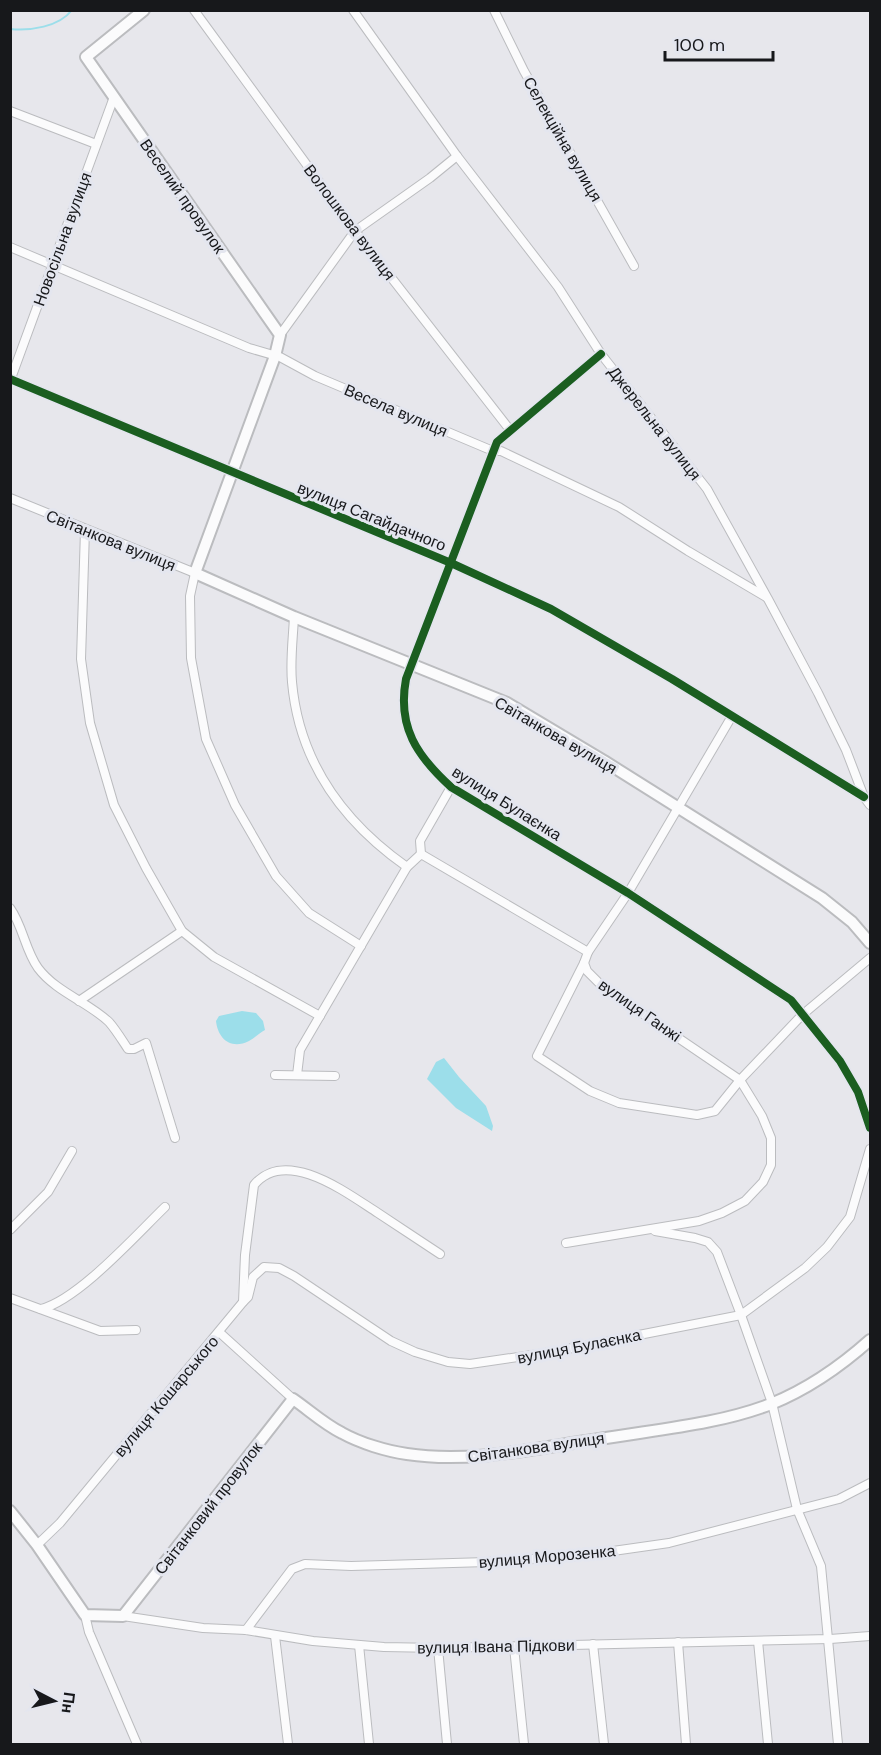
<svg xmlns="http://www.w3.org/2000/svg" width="881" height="1755" viewBox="0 0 881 1755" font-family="'DM Sans',sans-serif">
	<rect width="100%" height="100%" fill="#e7e7ec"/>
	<!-- water -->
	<g fill="#9cdeea">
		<path d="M242,1011L256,1013L263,1021L265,1030C259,1033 255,1038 249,1041C231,1050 218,1039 216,1021L219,1016Z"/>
		<polygon points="444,1058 459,1077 486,1106 493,1126 492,1131 456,1108 427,1079 436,1062"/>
	</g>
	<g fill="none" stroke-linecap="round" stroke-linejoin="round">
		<!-- stream -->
		<path stroke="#9cdeea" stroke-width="2" d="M10,29C30,31 59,27 72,10"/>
		<!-- street casing -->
		<g stroke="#bbbcbf" stroke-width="10">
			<g id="street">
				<polyline points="194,10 355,231 510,430"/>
				<polyline points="353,10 457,156 558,287 601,354 707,489 768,599 818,693 846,750 864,797 870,805"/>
				<polyline points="494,10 524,71 634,266"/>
				<polyline points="10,111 96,144"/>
				<polyline points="10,247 249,348 280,357 315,376 493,451 501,451 619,507 688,551 766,597"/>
				<polyline points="280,335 355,231 430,178 457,156"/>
				<path d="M601,354L497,442L406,679C397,727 417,756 451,787L628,893L791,1000L840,1061L858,1092L870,1128"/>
				<polyline points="10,379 451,563 551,609 672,679 864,797"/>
				<polyline points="10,381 114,97"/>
				<polyline points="10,498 195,573 190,596 191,658 206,739 235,805 276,876 309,913 361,946"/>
				<polyline points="85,530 81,659 90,723 114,805 146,868 182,931 214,957 320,1016"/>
				<path d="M294,617C293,638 290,661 292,682C299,761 343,822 407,867L421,854L588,952L584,963L587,971L602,986L740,1080L762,1116L771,1138V1165L763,1182L745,1201L722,1213L699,1221L566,1243"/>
				<polyline points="421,854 420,841 451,787"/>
				<path d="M10,908C23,926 25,950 38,968C56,992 88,1002 109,1022C116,1030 122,1040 128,1049H134L146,1043L175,1138"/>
				<polyline points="588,952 628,893 732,716"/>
				<polyline points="584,963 537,1056 590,1091 619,1103 697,1115 715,1111 740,1080 802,1015 870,958"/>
				<polyline points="79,1001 182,931"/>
				<polyline points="275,1075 335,1076"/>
				<polyline points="297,1075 300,1050 407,867"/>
				<polyline points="10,1230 48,1192 72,1151"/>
				<polyline points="655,1231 695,1238 708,1242 717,1252 741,1315 772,1403 797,1509 821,1566 838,1744"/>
				<polyline points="10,1298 100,1331 136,1330"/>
				<polyline points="243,1302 248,1297 253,1277 264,1267 279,1268 294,1276 391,1341 415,1352 448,1362 470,1364 552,1352 741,1315 805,1268 827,1247 850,1217 870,1149"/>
				<path d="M41,1309C78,1300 136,1235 165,1207"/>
				<polyline points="219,1332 293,1399"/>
				<path d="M37,1545L60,1523L243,1302L245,1255L254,1185C286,1146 348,1194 378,1213C399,1227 419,1240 440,1254"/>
				<polyline points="85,1615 89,1632 137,1744"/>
				<polyline points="123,1616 203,1628 246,1630 313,1641 384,1647 438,1648 830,1639 870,1636"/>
				<polyline points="246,1630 292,1569 305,1564 351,1566 487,1562 578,1556 669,1543 839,1499 870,1483"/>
				<polyline points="275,1636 288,1744"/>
				<polyline points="758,1641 768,1744"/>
				<polyline points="678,1642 686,1744"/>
				<polyline points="593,1644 604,1744"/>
				<polyline points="359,1645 369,1744"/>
				<polyline points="514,1647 524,1744"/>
				<polyline points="438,1648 447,1744"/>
			</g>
		</g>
		<!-- secondary casing -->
		<g stroke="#bbbcbf" stroke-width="14">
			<g id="secondary">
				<polyline points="144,10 86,57 280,335 275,356 195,573 294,617 507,703 604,761 822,898 852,922 870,943"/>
				<path d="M10,1511L37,1545L85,1615L123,1616L293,1399C309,1410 324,1424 342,1433C360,1443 386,1451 407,1454C473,1464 541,1447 606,1438C661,1429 719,1424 771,1404C808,1389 842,1365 870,1340"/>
			</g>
		</g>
		<!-- street -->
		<use href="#street" stroke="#fbfbfc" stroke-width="8"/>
		<!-- secondary -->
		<use href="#secondary" stroke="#fbfbfc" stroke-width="10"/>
		<!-- cycleway casing -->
		<g stroke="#e4e6ef" stroke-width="11">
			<g id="cycleway">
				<path d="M601,354L497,442L406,679C397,727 417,756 451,787L628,893L791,1000L840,1061L858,1092L870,1128"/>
				<polyline points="10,379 451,563 551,609 672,679 864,797"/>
			</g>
		</g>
		<!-- cycleway -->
		<use href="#cycleway" stroke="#1b5e20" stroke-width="8"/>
	</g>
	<g text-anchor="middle" stroke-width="6" stroke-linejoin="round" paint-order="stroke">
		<!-- street labels -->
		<g font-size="16" fill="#17181b" stroke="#e4e6ef">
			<text transform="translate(563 139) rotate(60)" y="6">Селекційна вулиця</text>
			<text transform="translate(183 196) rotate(55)" y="6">Веселий провулок</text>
			<text transform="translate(350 222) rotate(53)" y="6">Волошкова вулиця</text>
			<text transform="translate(62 239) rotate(-70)" y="6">Новосільна вулиця</text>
			<text transform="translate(396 410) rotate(23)" y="6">Весела вулиця</text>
			<text transform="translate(655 423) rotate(52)" y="6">Джерельна вулиця</text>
			<text transform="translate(372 516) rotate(22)" y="6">вулиця Сагайдачного</text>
			<text transform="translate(111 540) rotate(22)" y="6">Світанкова вулиця</text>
			<text transform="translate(556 735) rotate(30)" y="6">Світанкова вулиця</text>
			<text transform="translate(507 803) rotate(32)" y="6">вулиця Булаєнка</text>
			<text transform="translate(640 1010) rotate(35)" y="6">вулиця Ганжі</text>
			<text transform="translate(579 1346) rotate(-11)" y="6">вулиця Булаєнка</text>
			<text transform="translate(166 1396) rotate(-50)" y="6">вулиця Кошарського</text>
			<text transform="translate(536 1447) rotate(-8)" y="6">Світанкова вулиця</text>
			<text transform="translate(208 1508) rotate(-52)" y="6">Світанковий провулок</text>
			<text transform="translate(547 1556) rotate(-5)" y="6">вулиця Морозенка</text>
			<text transform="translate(496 1646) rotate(-1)" y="6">вулиця Івана Підкови</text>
		</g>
	</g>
	<!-- border -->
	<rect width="881" height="1755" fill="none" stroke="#17181b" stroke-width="24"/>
	<!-- north arrow -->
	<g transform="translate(54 1701) rotate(97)" stroke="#e4e6ef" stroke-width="4.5" paint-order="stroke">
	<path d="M0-4.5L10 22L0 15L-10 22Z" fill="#17181b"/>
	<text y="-9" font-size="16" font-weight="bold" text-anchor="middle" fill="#17181b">Пн</text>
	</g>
	<!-- scale -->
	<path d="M665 51v9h108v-9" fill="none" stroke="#17181b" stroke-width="3"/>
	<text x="674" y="51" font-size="18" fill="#17181b" stroke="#e4e6ef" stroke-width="4.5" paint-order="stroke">100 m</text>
</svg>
